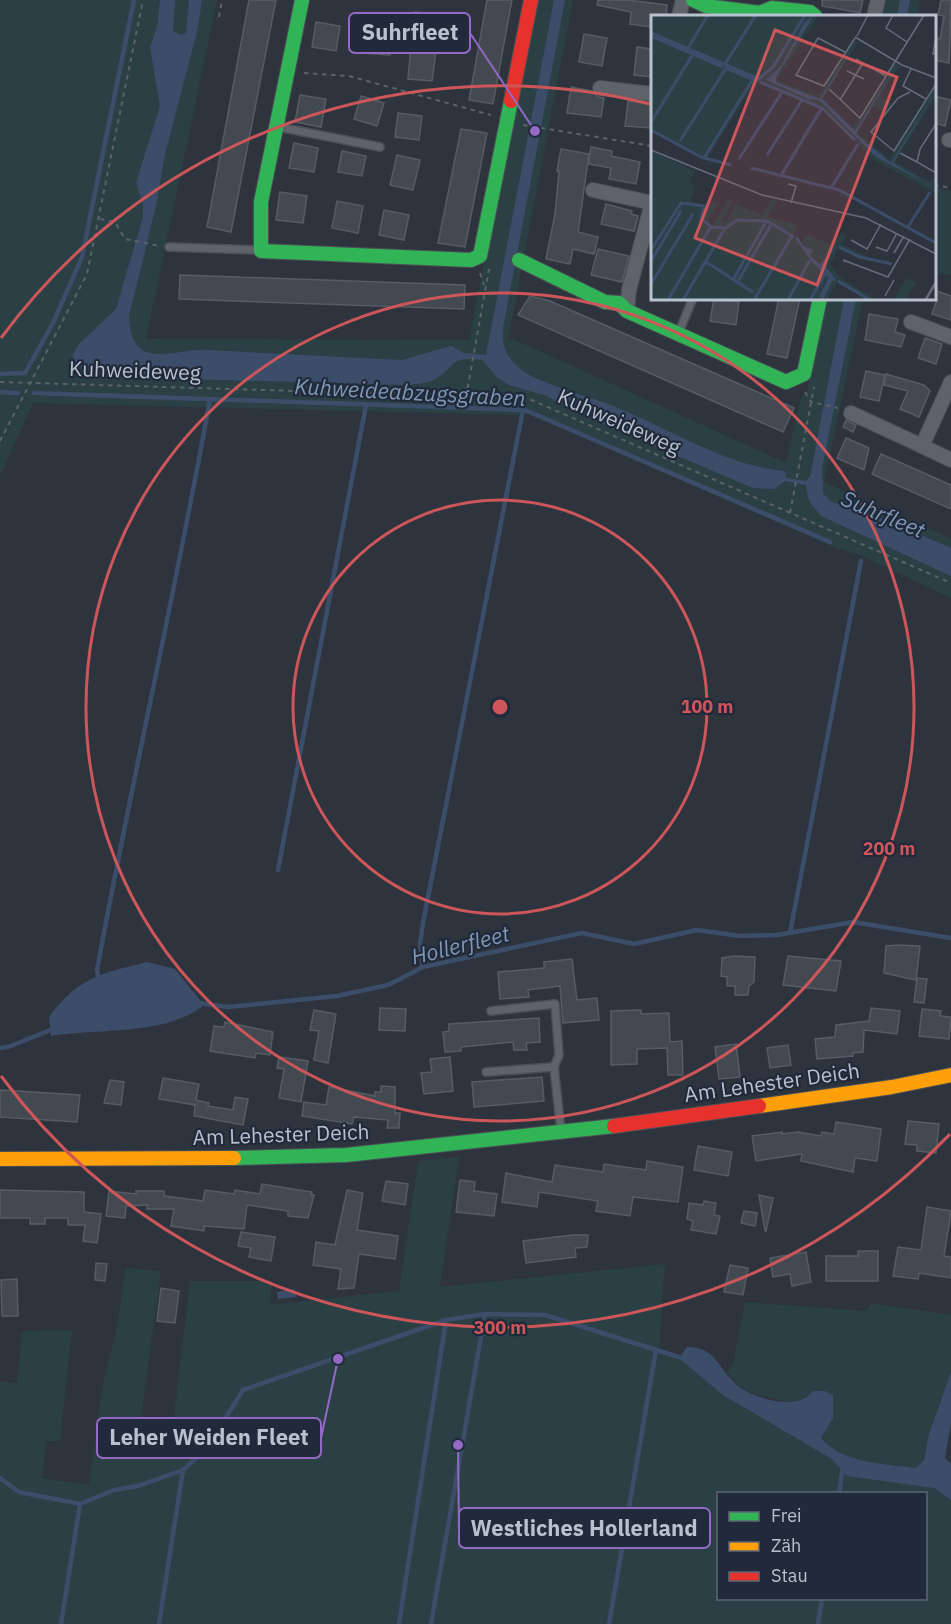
<svg xmlns="http://www.w3.org/2000/svg" width="951" height="1624" viewBox="0 0 951 1624" font-family="'IBM Plex Sans',sans-serif">
	<rect width="100%" height="100%" fill="#2e343e"/>
	<!-- green -->
	<g fill="#2a4045" fill-rule="evenodd">
		<polygon points="0,0 217,0 146,339 469,340 535,0 573,0 508,340 515,340 786,463 801,398 807,392 826,299 863,299 824,482 951,539 951,598 862,556 834,547 527,413 519,415 33,403 0,476"/>
		<polygon points="883,0 920,0 917,16 880,16"/>
		<polygon points="935,188 951,191 951,275 935,272"/>
		<path d="M459,1157L440,1287L665,1264L659,1351L691,1361L854,1470L951,1489V1624H0V1381L17,1384L22,1331L72,1330L60,1441H46L42,1478L89,1485L103,1384L115,1337L126,1268L161,1271L138,1438L171,1442L190,1281H272L270,1305L399,1291L418,1161ZM718,1494H926V1598H718Z"/>
		<path d="M745,1302L867,1311L871,1303L951,1315V1372L928,1437L922,1465L916,1468C886,1464 842,1463 821,1438L833,1418V1395L825,1391H813C802,1406 792,1403 775,1399C752,1393 743,1392 727,1373L733,1364Z"/>
	</g>
	<!-- water -->
	<g fill="#3c4d6a">
		<path d="M160,0H175L173,31L180,35L186,33L189,0H202L197,32L165,154L156,206L129,316C131,371 168,350 205,350L402,360L451,346L464,353L486,355L554,0H565L503,328C501,347 508,360 523,371C543,385 593,397 618,408C672,430 726,466 785,471L786,478L806,481L810,477L844,299H856L822,468L823,493L831,502L863,510L951,548V576L821,516L809,501L806,485L785,481L774,489L753,488L598,422L544,395L509,385L498,378L482,360C445,355 457,370 431,381C423,384 414,384 406,385L113,377L93,374L74,362L73,354L79,344L116,309L143,217V204L136,183L160,106L150,47L157,27Z"/>
		<polygon points="900,0 910,0 907,16 897,16"/>
		<path d="M147,962L175,969L204,1005C167,1036 98,1028 51,1036L49,1017C77,978 102,973 147,962Z"/>
		<polygon points="295,1289 296,1297 278,1299 277,1292"/>
		<path d="M687,1347C717,1347 717,1368 737,1385C754,1399 799,1412 813,1391H825L833,1395V1418L821,1438C841,1463 886,1464 916,1468L924,1460L928,1437L951,1372V1422L945,1458L951,1464V1500L934,1488L847,1476L832,1459L723,1395L679,1358Z"/>
	</g>
	<g fill="none" stroke-linecap="round" stroke-linejoin="round">
		<!-- stream -->
		<g stroke="#3c4d6a" stroke-width="4.5">
			<polyline points="0,374 25,373 53,323 82,257 134,0"/>
			<polyline points="0,392 18,393"/>
			<polyline points="34,393 525,410 830,542"/>
			<polyline points="278,870 366,405"/>
			<polyline points="790,933 861,561"/>
			<polyline points="423,967 420,944 423,923 523,410"/>
			<path d="M99,982L97,970C132,779 176,590 210,399"/>
			<polyline points="199,1003 228,1007 337,996 388,985 423,967 582,933 634,944 697,930 740,936 777,935 853,922 951,938"/>
			<polyline points="0,1048 8,1047 53,1029"/>
			<polyline points="0,1478 19,1492 80,1504 114,1490 138,1486 183,1470 207,1448 243,1390 446,1320 485,1314 545,1315 685,1359"/>
			<polyline points="839,1494 843,1466"/>
			<polyline points="61,1624 80,1504"/>
			<polyline points="159,1624 183,1470"/>
			<polyline points="399,1624 446,1320"/>
			<polyline points="431,1624 485,1314"/>
			<polyline points="609,1624 656,1350"/>
			<polyline points="818,1624 822,1598"/>
		</g>
	</g>
	<!-- building -->
	<g fill="#434951" stroke="#565c65" stroke-width="1.5">
		<polygon points="249,0 276,0 231,232 207,227"/>
		<polygon points="487,0 512,0 493,104 469,100"/>
		<polygon points="598,0 628,0 667,5 666,16 652,16 652,27 630,24 631,12 597,5"/>
		<polygon points="822,0 863,0 860,13 822,6"/>
		<polygon points="941,0 951,0 949,63 934,60 934,38 940,39 944,16 938,15"/>
		<polygon points="414,12 441,14 432,81 408,79"/>
		<polygon points="316,22 340,26 336,51 312,47"/>
		<polygon points="364,31 392,34 390,55 362,53"/>
		<polygon points="584,34 607,38 602,66 579,62"/>
		<polygon points="637,47 652,49 652,77 634,75"/>
		<polygon points="571,87 592,91 598,97 604,98 601,117 567,113"/>
		<polygon points="300,95 326,99 321,127 295,122"/>
		<polygon points="361,96 384,103 377,126 354,119"/>
		<polygon points="934,96 951,100 945,126 934,123"/>
		<polygon points="628,101 652,104 652,128 625,126"/>
		<polygon points="398,113 422,116 419,140 395,137"/>
		<polygon points="461,129 487,133 465,247 438,243"/>
		<polygon points="294,143 318,148 314,172 289,168"/>
		<polygon points="591,147 612,151 611,156 640,162 636,184 609,179 611,168 588,164"/>
		<polygon points="561,149 589,154 578,232 598,237 594,254 573,249 570,264 546,259 555,214 559,171 557,171"/>
		<polygon points="342,151 366,156 362,176 338,172"/>
		<polygon points="397,155 420,160 413,190 390,185"/>
		<polygon points="280,192 307,196 303,223 276,220"/>
		<polygon points="337,201 363,206 358,233 332,228"/>
		<polygon points="606,204 632,211 631,214 638,216 634,231 601,224"/>
		<polygon points="384,210 409,215 404,240 379,235"/>
		<polygon points="598,249 629,256 622,282 591,275"/>
		<polygon points="180,275 465,285 464,309 179,299"/>
		<polygon points="934,290 951,296 951,320 932,314 936,302"/>
		<polygon points="530,296 550,301 794,408 783,432 518,315"/>
		<polygon points="714,298 739,302 736,325 710,321"/>
		<polygon points="779,298 800,298 787,358 767,354"/>
		<polygon points="869,314 898,319 895,332 905,335 901,347 865,340"/>
		<polygon points="925,338 942,344 936,364 918,358"/>
		<polygon points="866,371 885,375 879,401 860,397"/>
		<polygon points="886,374 924,385 930,391 919,417 900,409 908,391 884,385"/>
		<polygon points="846,420 856,425 853,432 843,427"/>
		<polygon points="846,438 869,448 864,470 837,458"/>
		<polygon points="881,454 951,485 951,509 872,474"/>
		<polygon points="898,945 920,946 916,980 884,973 886,946"/>
		<polygon points="734,956 755,957 754,982 749,986 748,995 735,995 735,986 727,986 727,977 721,976 722,958"/>
		<polygon points="788,956 841,961 836,991 783,985"/>
		<polygon points="572,959 577,1000 597,998 599,1020 563,1023 560,986 528,990 529,997 500,999 498,972 544,968 544,962"/>
		<polygon points="917,978 927,979 924,1003 914,1002"/>
		<polygon points="380,1008 406,1009 405,1031 379,1030"/>
		<polygon points="871,1008 900,1011 897,1034 864,1030 863,1052 853,1053 853,1056 817,1059 815,1039 835,1037 836,1025 869,1021"/>
		<polygon points="922,1009 941,1011 940,1016 951,1017 949,1039 919,1036"/>
		<polygon points="314,1010 336,1014 328,1063 314,1060 319,1031 310,1030"/>
		<polygon points="641,1010 641,1014 669,1013 670,1042 682,1041 683,1075 668,1075 667,1048 637,1049 637,1064 611,1065 611,1011"/>
		<polygon points="539,1018 540,1042 526,1043 527,1050 514,1050 513,1042 461,1047 461,1051 445,1052 443,1032 449,1031 449,1024"/>
		<polygon points="225,1022 273,1032 270,1055 256,1053 255,1058 210,1051 214,1026 224,1027"/>
		<polygon points="736,1044 740,1077 719,1079 715,1047"/>
		<polygon points="788,1045 791,1065 770,1068 767,1048"/>
		<polygon points="279,1057 308,1061 301,1102 279,1098 284,1069 277,1068"/>
		<polygon points="450,1057 453,1091 424,1094 421,1073 432,1072 430,1059"/>
		<polygon points="542,1077 544,1101 474,1107 472,1082"/>
		<polygon points="163,1078 199,1084 196,1100 209,1103 208,1106 233,1110 235,1097 248,1099 243,1125 194,1116 195,1105 159,1099"/>
		<polygon points="110,1080 124,1082 121,1105 104,1103"/>
		<polygon points="381,1086 395,1087 395,1113 400,1113 399,1128 387,1128 388,1120 354,1117 352,1124 302,1116 304,1102 326,1105 329,1087 375,1096 375,1092 381,1092"/>
		<polygon points="0,1090 80,1095 77,1122 0,1117"/>
		<polygon points="908,1121 939,1124 936,1153 917,1151 917,1145 905,1144"/>
		<polygon points="836,1122 881,1129 877,1161 855,1158 853,1172 801,1161 802,1154 756,1161 752,1136 782,1132 782,1134 798,1132 821,1136 822,1132 834,1134"/>
		<polygon points="698,1146 732,1152 728,1176 694,1170"/>
		<polygon points="647,1161 683,1167 678,1202 633,1197 630,1216 596,1211 598,1201 539,1192 537,1207 502,1202 506,1173 552,1182 555,1165 603,1172 604,1164 646,1170"/>
		<polygon points="460,1180 475,1182 474,1191 497,1194 494,1216 456,1212"/>
		<polygon points="386,1181 408,1184 405,1205 382,1201"/>
		<polygon points="262,1184 312,1192 311,1195 314,1195 308,1218 288,1216 288,1211 247,1205 244,1229 204,1226 204,1231 171,1226 174,1209 147,1209 147,1205 126,1206 125,1218 106,1216 109,1191 136,1194 136,1191 164,1191 164,1196 203,1201 205,1190 234,1194 235,1190 260,1194"/>
		<polygon points="0,1190 84,1192 84,1212 101,1214 97,1243 83,1241 85,1225 68,1225 68,1218 45,1218 45,1224 30,1224 30,1218 0,1218"/>
		<polygon points="347,1190 363,1193 357,1230 398,1236 395,1259 359,1254 354,1288 338,1289 341,1269 313,1265 316,1242 335,1245"/>
		<polygon points="759,1195 773,1198 766,1231 765,1231"/>
		<polygon points="704,1201 716,1203 714,1215 720,1216 716,1234 691,1230 693,1221 687,1219 689,1203 703,1205"/>
		<polygon points="927,1207 951,1211 944,1256 951,1257 951,1278 919,1273 918,1279 893,1276 898,1247 921,1250"/>
		<polygon points="744,1211 757,1213 755,1226 741,1223"/>
		<polygon points="241,1232 275,1237 271,1261 249,1257 251,1248 238,1246"/>
		<polygon points="573,1235 588,1235 587,1247 575,1248 576,1257 526,1263 523,1241"/>
		<polygon points="858,1251 878,1251 878,1281 826,1281 826,1256 858,1256"/>
		<polygon points="806,1252 811,1282 792,1286 790,1274 773,1277 770,1258"/>
		<polygon points="96,1263 107,1264 105,1281 95,1280"/>
		<polygon points="730,1265 748,1268 743,1295 724,1292"/>
		<polygon points="17,1279 18,1316 2,1316 1,1280"/>
		<polygon points="161,1288 179,1291 175,1323 157,1321"/>
	</g>
	<g fill="none" stroke-linecap="round" stroke-linejoin="round">
		<!-- lane casing -->
		<g stroke="#4b4f56" stroke-width="10">
			<g id="lane">
				<polyline points="279,127 380,147"/>
				<polyline points="169,247 258,250"/>
				<polyline points="679,332 693,298"/>
				<polyline points="491,1011 555,1004 559,1055 554,1067 561,1131"/>
				<polyline points="486,1072 554,1067"/>
			</g>
		</g>
		<!-- street casing -->
		<g stroke="#4b4f56" stroke-width="16">
			<g id="street">
				<polyline points="679,16 683,0"/>
				<polyline points="874,16 878,0"/>
				<polyline points="600,88 652,94"/>
				<polyline points="949,140 951,140"/>
				<polyline points="593,190 652,203"/>
				<polyline points="627,311 629,290 652,203"/>
				<polyline points="911,322 951,337"/>
				<polyline points="951,382 922,446 951,460"/>
				<polyline points="851,413 922,446"/>
			</g>
		</g>
		<!-- fast casing -->
		<g stroke="#4b4f56" stroke-width="16">
			<g id="fast">
				<polyline points="302,0 261,202 261,251 471,260 480,256 511,101"/>
				<polyline points="693,0 706,6 760,13 772,8 810,12 815,16"/>
				<polyline points="519,260 605,302 619,303 627,311 786,382 804,374 820,298"/>
				<polyline points="234,1158 346,1155 614,1126"/>
			</g>
		</g>
		<!-- slow casing -->
		<g stroke="#4b4f56" stroke-width="16">
			<g id="slow">
				<polyline points="759,1106 892,1087 951,1075"/>
				<polyline points="0,1159 234,1158"/>
			</g>
		</g>
		<!-- jam casing -->
		<g stroke="#4b4f56" stroke-width="16">
			<g id="jam">
				<polyline points="511,101 531,0"/>
				<polyline points="614,1126 759,1106"/>
			</g>
		</g>
		<!-- path -->
		<g stroke="#5b6268" stroke-width="2" stroke-dasharray="4.5 4.5" stroke-linecap="butt">
			<polyline points="219,17 222,0"/>
			<polyline points="304,73 349,76 491,115"/>
			<polyline points="523,125 652,146"/>
			<polyline points="934,185 951,188"/>
			<polyline points="100,219 115,222 125,239 160,246"/>
			<polyline points="480,273 484,285"/>
			<polyline points="0,382 527,398 951,583"/>
			<polyline points="805,392 811,402 838,408"/>
			<polyline points="466,397 489,269"/>
			<polyline points="0,441 87,274 143,0"/>
			<polyline points="790,513 814,387"/>
		</g>
		<!-- lane -->
		<use href="#lane" stroke="#5e636b" stroke-width="7"/>
		<!-- street -->
		<use href="#street" stroke="#5e636b" stroke-width="14"/>
		<!-- fast -->
		<use href="#fast" stroke="#30b455" stroke-width="14"/>
		<!-- slow -->
		<use href="#slow" stroke="#ff9f0a" stroke-width="14"/>
		<!-- jam -->
		<use href="#jam" stroke="#e5322d" stroke-width="14"/>
	</g>
	<!-- distance rings -->
	<g fill="none" stroke="#cd565a" stroke-width="3">
		<circle cx="500" cy="707" r="207"/>
		<circle cx="500" cy="707" r="414"/>
		<path d="M950 1134A621 621 0 0 1 1 1076M1 338A621 621 0 0 1 650 104"/>
	</g>
	<g text-anchor="middle" stroke-width="4.5" stroke-linejoin="round" paint-order="stroke">
		<!-- street labels -->
		<g font-size="21" fill="#b9c1ce" stroke="#202a3a">
			<text transform="translate(135 371) rotate(2)" y="7">Kuhweideweg</text>
			<text transform="translate(619 422) rotate(24)" y="7">Kuhweideweg</text>
			<text transform="translate(772 1083) rotate(-8)" y="7">Am Lehester Deich</text>
			<text transform="translate(281 1135) rotate(-2)" y="7">Am Lehester Deich</text>
		</g>
		<!-- water labels -->
		<g font-size="22" font-style="italic" fill="#8096b5" stroke="#202a3a">
			<text transform="translate(410 392) rotate(3)" y="8">Kuhweideabzugsgraben</text>
			<text transform="translate(883 514) rotate(23)" y="8">Suhrfleet</text>
			<text transform="translate(460 945) rotate(-14)" y="8">Hollerfleet</text>
		</g>
	</g>
	<!-- overview -->
	<g transform="translate(651 15)">
		<rect width="285" height="285" fill="#2e343e"/>
		<path d="M0,0H168L126,65L167,81L202,25L207,27L172,83L202,113L244,48L248,51L229,81L242,90L236,99L223,91L206,117L238,144L285,71V81L244,147L279,167L285,159V178L223,145L171,94L108,68L91,88L55,145L0,115ZM0,136L44,156L38,167L44,173L39,185L57,193L61,187L67,189L56,207L62,210L77,184L82,186L71,206L74,208L85,189L111,200L120,185L126,186L117,202L147,210L142,221L150,229L155,219L182,231L190,218L195,221L191,230L214,240L209,244L188,233L179,249L190,263L226,285H216L186,268L176,285H172L175,279L169,285H0ZM256,263L265,268L254,285H242Z" fill="#2a4045"/>
		<path d="M163,0L125,62V67L169,84L205,27L171,84L204,116L245,51L205,119L240,148L285,75L242,148L277,169L225,142L168,85L157,84L115,65L130,51L153,8ZM147,222L152,231L162,235L159,241L169,249L186,230L173,249L185,265L181,266L172,285H168L169,280L178,263L160,246L144,223Z" fill="#3c4d6a"/>
		<path fill="none" stroke="#3c4d6a" stroke-width="3" d="M0,18L108,64L122,52L154,0M0,21L72,52M37,33L57,0M74,49L105,0M74,53L107,66M109,67L171,93L204,125M0,107L42,39M0,115L50,142L80,150M29,126L75,53M116,140L151,85M53,143L102,64M88,144L131,77M100,153L188,175L285,228M131,159L170,94M180,173L207,129M257,212L279,177M188,232L209,242L241,249M0,235L30,188L53,191L50,203L60,212L75,213L86,205L116,206L143,222M0,246L30,196M55,247L102,277M83,263L115,207M87,266L121,208M187,266L219,285M0,269L42,199M17,285L59,213M32,285L74,213M103,285L141,221M137,285L159,245M159,285L175,257"/>
		<path fill="none" stroke="#666c78" stroke-width="1.5" d="M242,0L235,13L256,27M206,21L217,0M285,21L282,39H285M204,22L251,50L285,63M194,37L167,23L145,60L173,71L204,23M212,48L235,61M260,54L252,71L275,84M196,56L213,64M178,74L209,103L273,0M259,77L247,83L220,117L243,136L285,69M189,85L212,48L205,44M285,109L269,134L266,147L285,158M0,135L111,180L215,203L285,239M249,138L266,147M137,169L145,171L140,188M200,225L216,234L230,209M225,232L236,236L246,218M243,238L253,221M195,247L192,245L237,262L259,224M234,281L243,265M274,285L285,266M275,285L285,268"/>
		<path fill="#cd565a" fill-opacity="0.15" stroke="#cd565a" stroke-width="3" d="M124,15L246,62L166,270L44,223Z"/>
		<rect width="285" height="285" fill="none" stroke="#b9c1ce" stroke-width="3"/>
	</g>
	<circle cx="500" cy="707" r="9" fill="#cd565a" stroke="#202a3a" stroke-width="3"/>
	<g font-size="18" text-anchor="middle" font-weight="bold" fill="#cd565a" stroke="#202a3a" stroke-width="4.5" stroke-linejoin="round" paint-order="stroke">
		<text x="707" y="713">100 m</text>
		<text x="889" y="855">200 m</text>
		<text x="500" y="1334">300 m</text>
	</g>
	<!-- callouts -->
	<path fill="none" stroke="#9468c5" stroke-width="2" d="M535 131L470 33M338 1359L321 1438M458 1445L459 1528"/>
	<g fill="#9468c5" stroke="#202a3a" stroke-width="2">
		<circle cx="535" cy="131" r="6"/>
		<circle cx="338" cy="1359" r="6"/>
		<circle cx="458" cy="1445" r="6"/>
	</g>
	<g fill="#202a3a" stroke="#9468c5" stroke-width="2">
		<rect x="349" y="13" width="121" height="40" rx="6"/>
		<rect x="97" y="1418" width="224" height="40" rx="6"/>
		<rect x="459" y="1508" width="251" height="40" rx="6"/>
	</g>
	<g font-size="22" text-anchor="middle" font-weight="bold" fill="#b9c1ce">
		<text x="410" y="40">Suhrfleet</text>
		<text x="209" y="1445">Leher Weiden Fleet</text>
		<text x="584" y="1536">Westliches Hollerland</text>
	</g>
	<!-- legend -->
	<rect x="717" y="1492" width="210" height="108" fill="#202a3a" stroke="#5d6675" stroke-width="1.5"/>
	<rect x="729" y="1512" width="30" height="9" fill="#30b455" stroke="#5d6675" stroke-width="1.5"/>
	<text x="771" y="1522" font-size="18" fill="#b9c1ce">Frei</text>
	<rect x="729" y="1542" width="30" height="9" fill="#ff9f0a" stroke="#5d6675" stroke-width="1.5"/>
	<text x="771" y="1552" font-size="18" fill="#b9c1ce">Zäh</text>
	<rect x="729" y="1572" width="30" height="9" fill="#e5322d" stroke="#5d6675" stroke-width="1.5"/>
	<text x="771" y="1582" font-size="18" fill="#b9c1ce">Stau</text>
</svg>
